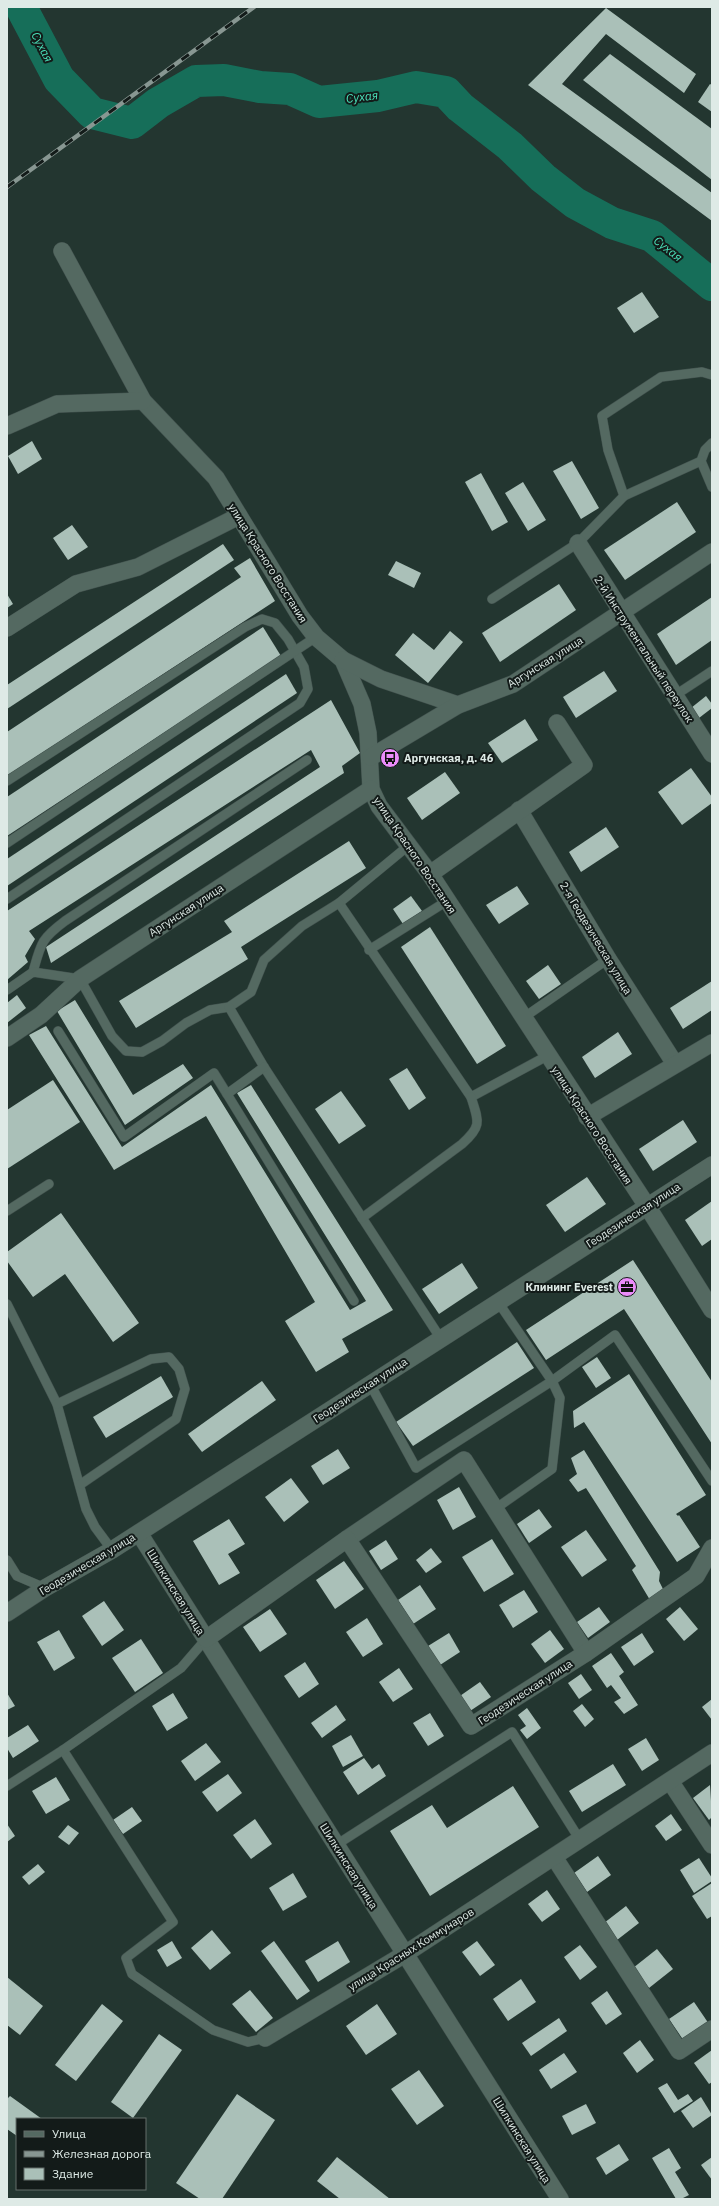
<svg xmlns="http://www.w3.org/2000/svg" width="719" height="2206" viewBox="0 0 719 2206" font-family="'IBM Plex Sans',sans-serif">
	<rect width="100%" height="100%" fill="#233630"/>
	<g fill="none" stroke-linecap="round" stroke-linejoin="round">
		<!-- river -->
		<polyline stroke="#166e59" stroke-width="32" points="21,7 59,79 92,113 132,123 158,103 196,81 224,80 260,87 290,89 319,102 378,96 416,87 446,92 460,107 510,146 543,178 575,203 612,223 652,236 712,285"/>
	</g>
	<!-- building -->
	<g fill="#aac0b8">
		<polygon points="606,8 696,74 684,93 606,34 562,84 712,193 712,221 528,85"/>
		<polygon points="610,54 712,129 712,180 583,80"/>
		<polygon points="710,84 712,85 712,112 698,102"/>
		<polygon points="642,292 659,317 634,333 617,308"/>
		<polygon points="32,441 42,459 18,474 8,456"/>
		<polygon points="572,461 599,508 581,519 553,471"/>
		<polygon points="481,473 508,522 492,531 465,482"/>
		<polygon points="523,482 546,520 528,531 505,493"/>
		<polygon points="677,502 696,532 625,580 604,550"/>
		<polygon points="72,525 88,547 68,560 53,538"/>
		<polygon points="223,544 234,560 7,709 7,685"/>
		<polygon points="250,558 275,601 7,776 7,732 241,577 234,568"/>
		<polygon points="396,561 421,573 414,588 388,575"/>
		<polygon points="559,584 576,610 500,662 482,633"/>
		<polygon points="7,594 13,604 7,608"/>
		<polygon points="712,597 712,640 676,665 657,634"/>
		<polygon points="263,627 281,656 7,836 7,797"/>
		<polygon points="450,631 463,642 428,683 395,655 413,633 434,650"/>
		<polygon points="604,671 617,691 576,718 563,697"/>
		<polygon points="286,674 297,693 7,886 7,859"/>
		<polygon points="706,696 712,704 712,708 699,718 691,708"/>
		<polygon points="331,700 360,753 342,766 344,773 51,963 46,947 320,767 311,750 29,931 35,939 25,956 28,962 7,980 7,911"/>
		<polygon points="525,719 538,740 502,763 488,743"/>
		<polygon points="691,768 712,797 712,803 682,825 658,792"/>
		<polygon points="445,772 460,793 422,820 407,798"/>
		<polygon points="606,827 619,847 581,872 569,852"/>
		<polygon points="349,841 366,868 241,947 248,959 136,1028 119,1001 232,932 224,921"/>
		<polygon points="517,886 529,904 499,924 486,905"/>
		<polygon points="411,896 422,911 403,924 393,909"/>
		<polygon points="430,927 506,1046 477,1064 401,947"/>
		<polygon points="548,965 561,984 539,999 526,981"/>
		<polygon points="712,981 712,1010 683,1029 670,1008"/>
		<polygon points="17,995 26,1008 7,1023 7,1003"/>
		<polygon points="75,1000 133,1095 183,1064 193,1078 125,1125 57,1011"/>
		<polygon points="46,1026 122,1147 211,1085 350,1310 366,1301 237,1093 251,1085 393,1310 342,1339 349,1352 316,1372 285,1321 315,1302 206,1116 114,1170 29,1035"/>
		<polygon points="618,1032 632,1054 595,1078 582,1057"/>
		<polygon points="407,1068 426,1098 409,1110 389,1079"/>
		<polygon points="53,1080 80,1122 7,1169 7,1110"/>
		<polygon points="341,1091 366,1126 339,1144 315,1109"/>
		<polygon points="683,1120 697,1142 653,1171 639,1149"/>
		<polygon points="587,1177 606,1204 565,1232 546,1205"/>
		<polygon points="712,1201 712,1239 702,1246 685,1220"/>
		<polygon points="61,1213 139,1323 113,1342 65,1274 33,1297 7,1261 7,1252"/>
		<polygon points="633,1260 712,1382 712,1444 624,1309 546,1360 526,1330"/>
		<polygon points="462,1263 478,1288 439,1314 422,1289"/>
		<polygon points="517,1342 534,1368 413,1446 396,1422"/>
		<polygon points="597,1357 611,1378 596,1388 582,1367"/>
		<polygon points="629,1374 706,1495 676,1514 678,1516 679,1515 700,1547 677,1562 584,1422 574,1428 573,1411"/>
		<polygon points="161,1376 173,1397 106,1438 93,1417"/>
		<polygon points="262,1381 276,1400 202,1452 188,1434"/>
		<polygon points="338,1449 350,1468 323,1485 311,1466"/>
		<polygon points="584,1450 660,1572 659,1581 664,1591 650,1600 632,1570 636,1566 586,1488 578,1492 569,1480 577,1474 571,1458"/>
		<polygon points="291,1478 309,1502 284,1522 265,1497"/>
		<polygon points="459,1487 476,1517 453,1530 437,1500"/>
		<polygon points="539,1509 552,1527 529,1543 517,1524"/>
		<polygon points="229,1519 245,1544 228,1554 240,1573 219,1585 193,1541"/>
		<polygon points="586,1530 607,1560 582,1577 561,1547"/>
		<polygon points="492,1539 514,1574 484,1592 462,1557"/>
		<polygon points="386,1540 398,1559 381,1570 369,1551"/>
		<polygon points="431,1548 442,1562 426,1573 416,1560"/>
		<polygon points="344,1561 364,1589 335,1609 316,1580"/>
		<polygon points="420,1585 436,1609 413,1624 398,1600"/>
		<polygon points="524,1590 538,1612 513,1628 499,1605"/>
		<polygon points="104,1601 124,1630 102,1646 82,1616"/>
		<polygon points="599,1607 610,1622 588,1638 577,1622"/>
		<polygon points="680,1607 698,1629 684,1641 666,1619"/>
		<polygon points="270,1609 287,1634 260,1652 243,1627"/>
		<polygon points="367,1618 383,1644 363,1657 346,1632"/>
		<polygon points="59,1630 75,1658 54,1671 37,1642"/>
		<polygon points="550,1630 564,1649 545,1663 531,1644"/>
		<polygon points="449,1633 460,1652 440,1665 428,1646"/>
		<polygon points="642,1633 654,1652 634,1666 621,1647"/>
		<polygon points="141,1639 163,1673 135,1692 112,1658"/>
		<polygon points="611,1653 624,1672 619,1676 638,1705 624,1714 614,1702 621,1698 611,1685 607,1688 592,1666"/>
		<polygon points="305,1662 319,1684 299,1698 284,1676"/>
		<polygon points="399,1668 413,1689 393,1702 379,1682"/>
		<polygon points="581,1674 592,1690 579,1699 568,1683"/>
		<polygon points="480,1682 491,1697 467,1713 457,1698"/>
		<polygon points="7,1693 15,1706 7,1710"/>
		<polygon points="173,1693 188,1718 167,1731 152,1706"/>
		<polygon points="712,1699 712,1720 702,1707"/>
		<polygon points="582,1704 594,1719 585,1727 573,1711"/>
		<polygon points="336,1705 346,1720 322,1738 311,1723"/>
		<polygon points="527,1708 541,1728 527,1739 520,1730 526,1726 518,1715"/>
		<polygon points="430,1713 444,1736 428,1746 413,1723"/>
		<polygon points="28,1725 39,1741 13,1758 7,1748 7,1738"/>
		<polygon points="351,1735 363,1756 343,1767 332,1746"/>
		<polygon points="646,1738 659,1760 642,1771 628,1749"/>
		<polygon points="206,1743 221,1762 195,1781 181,1761"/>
		<polygon points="364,1758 372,1769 379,1764 386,1776 358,1795 343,1772"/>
		<polygon points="613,1764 626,1785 582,1812 569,1791"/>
		<polygon points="228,1774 242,1793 217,1812 202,1792"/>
		<polygon points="56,1777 70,1800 46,1814 32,1791"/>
		<polygon points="710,1785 712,1817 709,1820 693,1798"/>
		<polygon points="513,1786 539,1827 430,1896 390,1831 432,1805 447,1828"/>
		<polygon points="132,1807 142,1821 123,1834 113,1820"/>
		<polygon points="671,1814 682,1830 666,1841 655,1826"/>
		<polygon points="255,1819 272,1844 251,1859 233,1835"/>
		<polygon points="7,1824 15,1836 7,1842"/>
		<polygon points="68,1825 79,1833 69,1845 58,1837"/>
		<polygon points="598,1856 611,1875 587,1892 574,1873"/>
		<polygon points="699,1858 712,1878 712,1881 694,1893 680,1870"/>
		<polygon points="38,1864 45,1872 29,1885 22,1877"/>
		<polygon points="293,1873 307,1897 283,1911 269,1888"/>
		<polygon points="712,1883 712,1916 707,1919 692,1896"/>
		<polygon points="547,1890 560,1909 542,1922 528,1904"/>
		<polygon points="626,1906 639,1923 617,1940 604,1923"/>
		<polygon points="212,1930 231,1953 210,1970 191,1948"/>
		<polygon points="172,1941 182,1958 167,1967 157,1950"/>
		<polygon points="274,1941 310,1991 297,2000 261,1951"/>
		<polygon points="338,1941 350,1962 318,1982 305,1961"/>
		<polygon points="477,1941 495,1965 480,1976 462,1952"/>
		<polygon points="580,1945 597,1967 580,1980 564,1957"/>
		<polygon points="657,1949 673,1969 649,1988 633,1968"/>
		<polygon points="7,1977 43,2006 20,2035 7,2025"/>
		<polygon points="521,1979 536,2002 508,2021 493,1999"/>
		<polygon points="250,1990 273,2018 256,2032 232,2004"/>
		<polygon points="607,1991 622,2014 606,2025 591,2003"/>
		<polygon points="694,2002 709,2024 684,2041 669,2019"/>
		<polygon points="102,2004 123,2021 76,2081 55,2065"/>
		<polygon points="377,2004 397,2034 366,2055 346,2026"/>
		<polygon points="559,2018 567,2031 531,2056 522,2043"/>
		<polygon points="159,2034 182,2050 133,2118 111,2102"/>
		<polygon points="640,2040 654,2060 637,2073 623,2053"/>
		<polygon points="712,2050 712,2082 709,2084 694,2063"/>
		<polygon points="564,2053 577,2072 551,2089 539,2070"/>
		<polygon points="419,2070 444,2106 417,2125 391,2089"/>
		<polygon points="667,2083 678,2100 688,2094 693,2101 674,2113 658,2088"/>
		<polygon points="237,2094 275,2120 222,2199 200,2199 176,2183"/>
		<polygon points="10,2096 42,2119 17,2119 17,2136 7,2129 7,2099"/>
		<polygon points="701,2097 712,2115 693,2128 681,2111"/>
		<polygon points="586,2104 596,2123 572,2135 562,2116"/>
		<polygon points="619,2144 629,2160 606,2175 596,2158"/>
		<polygon points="669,2148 681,2168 675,2172 689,2195 681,2199 676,2199 652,2158"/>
		<polygon points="337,2157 390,2199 340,2199 317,2181"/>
		<polygon points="712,2157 712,2180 701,2165"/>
	</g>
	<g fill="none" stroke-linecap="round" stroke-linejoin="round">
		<!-- lane casing -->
		<g stroke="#42524e" stroke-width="10">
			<g id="lane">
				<polyline points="712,443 705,450 701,461 712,487"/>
				<polyline points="624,496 701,461"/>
				<polyline points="492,599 578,543 624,496 608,450 602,416 661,377 702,372 712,375"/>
				<polyline points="674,696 712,671"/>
				<polyline points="7,781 245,627 262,619 275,623 288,639 304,667 308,689 300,703 7,899"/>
				<polyline points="7,843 316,637"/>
				<polyline points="408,846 339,903 471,1097 547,1056"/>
				<polyline points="369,950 447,901"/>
				<path d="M33,972C41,943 41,939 65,921L307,760"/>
				<polyline points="7,990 33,972 80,979 112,1036 126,1051 142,1052 162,1041 186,1023 210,1010 229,1007 251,992 264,960 302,926 339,903"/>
				<polyline points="229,1007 264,1067 441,1339"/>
				<polyline points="523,1018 608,959"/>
				<polyline points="58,1031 124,1137 214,1073 227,1094"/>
				<polyline points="264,1067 227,1094 354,1301"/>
				<polyline points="7,1211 49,1184"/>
				<path d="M362,1218L462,1144C482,1126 479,1122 471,1097"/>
				<polyline points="7,1304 57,1404 86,1509 95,1527 112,1550"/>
				<polyline points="370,1384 416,1468 552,1381 615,1335 712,1481"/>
				<polyline points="57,1404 151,1359 169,1357 179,1369 185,1389 176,1419 81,1484"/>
				<polyline points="495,1509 552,1469 560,1398 552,1381 498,1302"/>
				<polyline points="7,1560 17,1576 45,1588"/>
				<polyline points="63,1750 173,1922 126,1958 132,1974 213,2030 248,2042 265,2038"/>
				<polyline points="7,1786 63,1750 181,1668 206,1639"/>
				<polyline points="336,1845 512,1732 580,1840"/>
			</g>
		</g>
		<!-- street casing -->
		<g stroke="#42524e" stroke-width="18">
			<g id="street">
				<polyline points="62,251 143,401 216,478 300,616 316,637 343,660 362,704 368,733 371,789 379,806 430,874 647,1206 712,1310"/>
				<polyline points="7,426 57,404 143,401"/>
				<polyline points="578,543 712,754"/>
				<polyline points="7,628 76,584 138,567 239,516"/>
				<polyline points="343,660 381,679 458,705"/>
				<polyline points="371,757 458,705 513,684 712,552"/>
				<polyline points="519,810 608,959 675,1064"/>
				<polyline points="430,874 584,765 557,723"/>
				<polyline points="7,1038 41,1015 80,979 371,789"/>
				<polyline points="587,1117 712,1043"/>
				<polyline points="139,1533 560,2199"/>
				<polyline points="347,1539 464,1460 586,1653"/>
				<polyline points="7,1613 45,1588 112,1550 712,1165"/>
				<polyline points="206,1639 347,1539 471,1726 586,1653 696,1576 712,1548"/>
				<polyline points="670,1781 712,1845"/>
				<polyline points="554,1857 679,2051 712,2029"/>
				<polyline points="265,2038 405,1954 712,1753"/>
			</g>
		</g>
		<!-- lane -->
		<use href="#lane" stroke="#546961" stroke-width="9"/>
		<!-- street -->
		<use href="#street" stroke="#546961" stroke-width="17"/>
		<!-- rail casing -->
		<g stroke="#889792" stroke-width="4.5">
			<polyline id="rail" points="7,187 254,7"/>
		</g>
		<!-- rail -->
		<use href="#rail" stroke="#131b19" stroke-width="3" stroke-dasharray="9" stroke-linecap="butt"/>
	</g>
	<!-- icons -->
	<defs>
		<g id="bus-disc" transform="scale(1)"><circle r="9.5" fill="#ec8cfb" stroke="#131b19"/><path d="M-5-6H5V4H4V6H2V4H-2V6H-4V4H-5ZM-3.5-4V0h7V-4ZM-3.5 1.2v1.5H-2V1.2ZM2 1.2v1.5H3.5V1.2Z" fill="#111"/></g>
		<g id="office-disc" transform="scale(1)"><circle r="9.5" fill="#ec8cfb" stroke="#131b19"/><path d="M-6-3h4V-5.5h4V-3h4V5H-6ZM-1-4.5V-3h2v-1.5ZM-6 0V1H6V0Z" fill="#111"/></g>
	</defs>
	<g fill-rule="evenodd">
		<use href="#bus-disc" x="390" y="758"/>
		<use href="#office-disc" x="627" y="1287"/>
	</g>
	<g text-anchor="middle" stroke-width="4" stroke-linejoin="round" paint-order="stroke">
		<!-- street labels -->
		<g font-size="11" fill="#deeae6" stroke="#131b19">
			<text transform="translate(268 563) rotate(58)" y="4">улица Красного Восстания</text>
			<text transform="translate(644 649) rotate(57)" y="4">2-й Инструментальный переулок</text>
			<text transform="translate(545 662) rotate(-32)" y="4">Аргунская улица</text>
			<text transform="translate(415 855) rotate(56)" y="4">улица Красного Восстания</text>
			<text transform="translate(186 910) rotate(-33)" y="4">Аргунская улица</text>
			<text transform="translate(596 938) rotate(59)" y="4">2-я Геодезическая улица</text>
			<text transform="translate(592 1125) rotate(57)" y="4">улица Красного Восстания</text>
			<text transform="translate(633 1215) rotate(-33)" y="4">Геодезическая улица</text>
			<text transform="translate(360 1390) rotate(-33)" y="4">Геодезическая улица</text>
			<text transform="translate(87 1564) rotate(-31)" y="4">Геодезическая улица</text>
			<text transform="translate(176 1592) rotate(58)" y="4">Шилкинская улица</text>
			<text transform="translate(525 1692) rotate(-33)" y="4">Геодезическая улица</text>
			<text transform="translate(349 1866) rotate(58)" y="4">Шилкинская улица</text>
			<text transform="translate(411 1949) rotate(-32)" y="4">улица Красных Коммунаров</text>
			<text transform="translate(522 2140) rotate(58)" y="4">Шилкинская улица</text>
		</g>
		<!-- poi labels -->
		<g font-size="11" font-weight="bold" fill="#deeae6" stroke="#131b19" text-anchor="start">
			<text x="404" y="762">Аргунская, д. 46</text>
			<text x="613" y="1291" text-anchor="end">Клининг Everest</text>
		</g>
		<!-- water labels -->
		<g font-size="12" font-style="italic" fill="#4be2bb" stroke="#131b19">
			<text transform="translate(42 47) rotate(62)" y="4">Сухая</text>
			<text transform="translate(362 97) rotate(-7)" y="4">Сухая</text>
			<text transform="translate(668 249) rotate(38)" y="4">Сухая</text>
		</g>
	</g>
	<!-- border -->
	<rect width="719" height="2206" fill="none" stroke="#deeae6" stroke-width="16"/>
	<!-- legend -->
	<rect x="16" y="2118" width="130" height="72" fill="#131b19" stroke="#646e6b"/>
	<rect x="24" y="2131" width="20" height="6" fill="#546961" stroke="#646e6b"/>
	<text x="52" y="2138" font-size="12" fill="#deeae6">Улица</text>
	<rect x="24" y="2151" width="20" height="6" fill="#889792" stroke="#646e6b"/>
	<text x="52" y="2158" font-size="12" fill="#deeae6">Железная дорога</text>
	<rect x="24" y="2168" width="20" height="12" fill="#aac0b8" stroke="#646e6b"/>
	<text x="52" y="2178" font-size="12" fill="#deeae6">Здание</text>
</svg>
